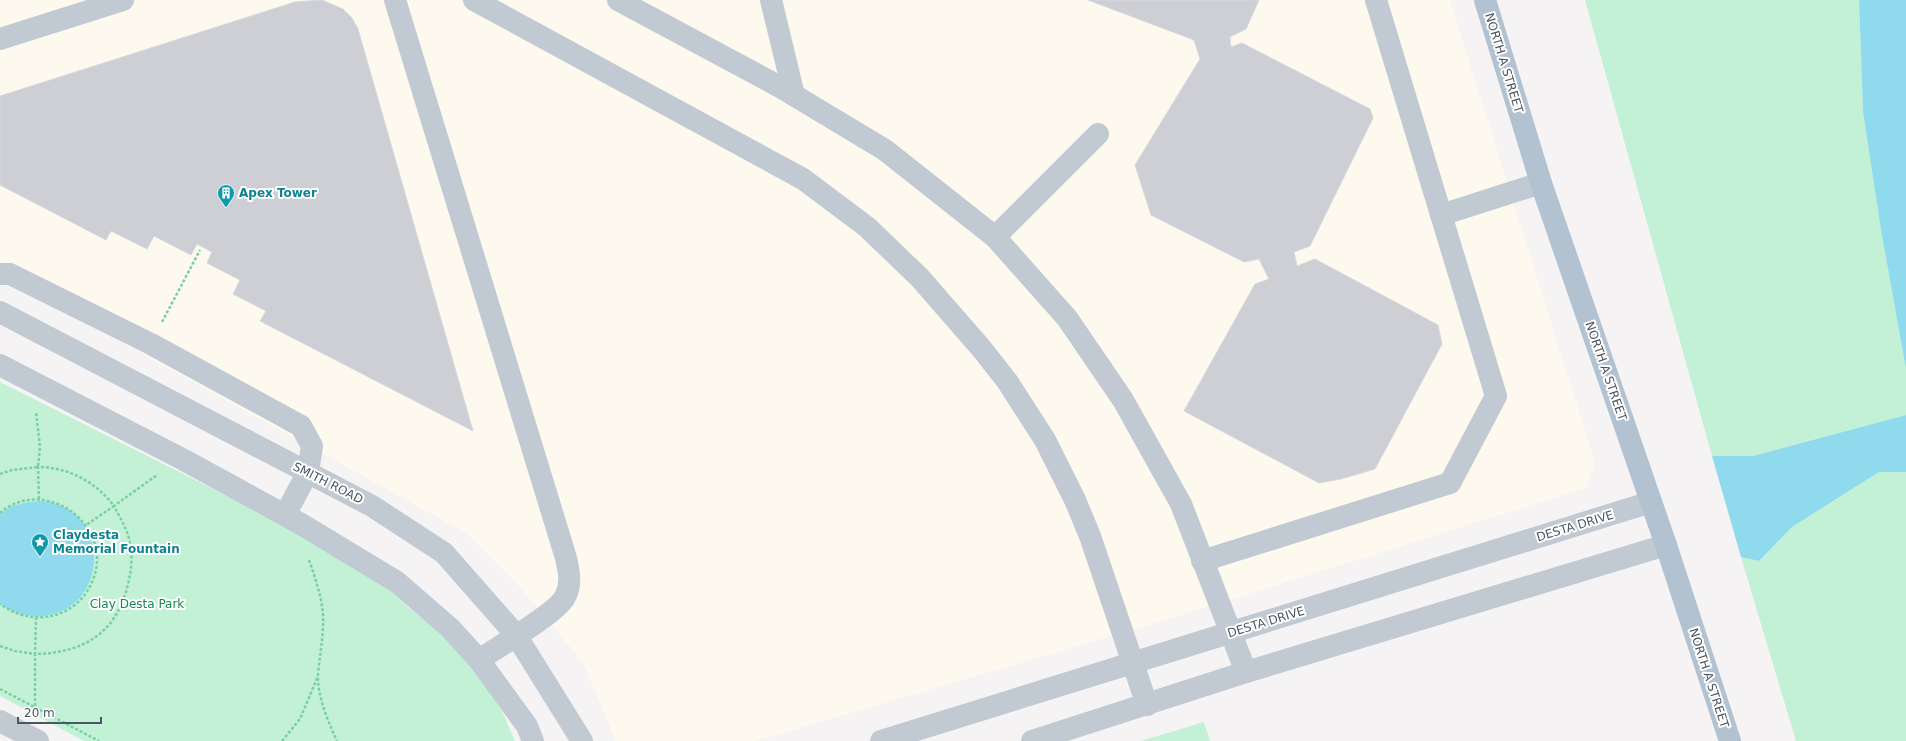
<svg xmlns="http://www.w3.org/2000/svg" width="1906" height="741" viewBox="0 0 1906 741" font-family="'DejaVu Sans',sans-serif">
	<rect width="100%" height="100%" fill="#f5f3f3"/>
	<!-- commercial -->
	<polygon fill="#fdf9ef" points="0,0 1450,0 1595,462 1586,488 1172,618 756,741 616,741 582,661 516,583 466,533 0,275"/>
	<!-- green -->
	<g fill="#c3f1d5">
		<polygon points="1585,0 1859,0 1863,112 1881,230 1906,369 1906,415 1753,456 1712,456"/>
		<polygon points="0,382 313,539 378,579 408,607 467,653 501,709 515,741 84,741 0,696"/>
		<polygon points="1879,472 1906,472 1906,741 1796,741 1741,557 1759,561 1792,527"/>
		<polygon points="1204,722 1210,741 1141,741"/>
	</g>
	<!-- water -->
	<g fill="#90daee">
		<polygon points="1859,0 1906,0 1906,369 1881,230 1863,112"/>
		<polygon points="1906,415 1906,472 1879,472 1792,527 1759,561 1741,557 1712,456 1753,456"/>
		<path d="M28,502C34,502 42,500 49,502C118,517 104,621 33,616C20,615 10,611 0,603V514L12,506Z"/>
	</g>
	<!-- building -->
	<g fill="#cdcfd5" stroke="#d7d9de">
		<polygon points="322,0 343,9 352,18 358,29 473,431 260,321 266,311 233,294 240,280 207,263 212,252 197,244 191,255 154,236 147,249 111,231 106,240 0,185 0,96 295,2"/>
		<polygon points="1088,0 1259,0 1246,29 1230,37 1231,47 1242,43 1370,109 1373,118 1310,246 1294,252 1297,266 1315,259 1438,325 1442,344 1375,469 1341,479 1319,483 1184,411 1255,284 1269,279 1259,259 1244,262 1151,215 1135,165 1200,59 1194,40"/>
	</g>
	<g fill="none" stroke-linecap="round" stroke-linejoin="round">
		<!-- path -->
		<g stroke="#7ad0a6" stroke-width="2.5" stroke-dasharray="3 2" stroke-linecap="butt">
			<polyline points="162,322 200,250"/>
			<polyline points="0,474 12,470 38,467 40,447 36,412"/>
			<path d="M39,499L38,467C68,467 96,482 114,506L86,525"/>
			<path d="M0,513C13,501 32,497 48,501C81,508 106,543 94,577C80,618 34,629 0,604"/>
			<path d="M309,560C315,577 321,595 323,613C324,634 320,653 318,674C317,696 328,721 337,741"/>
			<polyline points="0,646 15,651 35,654 36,618"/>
			<polyline points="0,689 99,741"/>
			<path d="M35,711V654C81,653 115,635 127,588C131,574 133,558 130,543C128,530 120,518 114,506L157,475"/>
			<polyline points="282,741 300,719 318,676"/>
		</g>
		<!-- minor -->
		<g stroke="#c1cad2" stroke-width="22">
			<path d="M395,0L566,558C569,572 572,584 565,597C557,613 496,648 479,660"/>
			<polyline points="474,0 803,179 867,227 920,278 981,348 1007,381 1045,440 1075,500 1090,536 1147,705"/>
			<polyline points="618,0 782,88 885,150 995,237 1067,318 1123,400 1181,504 1246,672"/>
			<polyline points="771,0 794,95"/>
			<polyline points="0,39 123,0"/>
			<polyline points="1441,215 1541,183"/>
			<polyline points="995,237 1098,134"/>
			<polyline points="0,274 10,274 151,344 301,426 312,446 308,472 285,515"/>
			<polyline points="0,312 372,506 444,553 516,635 582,741"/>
			<polyline points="0,365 184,460 301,524 397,582 450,628 479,660 527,726 533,741"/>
			<polyline points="1202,561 1450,483 1496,396 1376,0"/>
			<polyline points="0,721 38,741"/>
			<polyline points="881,741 1651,502"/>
			<polyline points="1032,741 1246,672 1666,545"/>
		</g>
		<!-- major -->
		<polyline stroke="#b3c2d1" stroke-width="22" points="1485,0 1541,183 1666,545 1730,741"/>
	</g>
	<!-- icons -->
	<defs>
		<g id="building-pin" transform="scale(0.9)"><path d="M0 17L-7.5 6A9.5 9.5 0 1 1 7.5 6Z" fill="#0f9aa8" stroke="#fff"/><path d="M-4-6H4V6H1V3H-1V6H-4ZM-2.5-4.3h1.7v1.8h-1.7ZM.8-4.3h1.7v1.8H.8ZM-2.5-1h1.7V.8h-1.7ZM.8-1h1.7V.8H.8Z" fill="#fff"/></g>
		<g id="sight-pin" transform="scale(0.9)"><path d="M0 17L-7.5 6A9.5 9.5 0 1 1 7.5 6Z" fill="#0f9aa8" stroke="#fff"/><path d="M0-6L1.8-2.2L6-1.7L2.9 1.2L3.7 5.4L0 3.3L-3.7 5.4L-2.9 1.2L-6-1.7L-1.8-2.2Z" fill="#fff"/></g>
	</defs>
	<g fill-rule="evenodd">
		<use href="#building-pin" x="226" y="193"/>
		<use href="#sight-pin" x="40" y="542"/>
	</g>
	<g text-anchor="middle" stroke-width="4" stroke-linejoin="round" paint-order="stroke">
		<!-- street labels -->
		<g font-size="12" fill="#4a5661" stroke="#fff">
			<text transform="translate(1504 63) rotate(73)" y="4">NORTH A STREET</text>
			<text transform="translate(1606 371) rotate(71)" y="4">NORTH A STREET</text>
			<text transform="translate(328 483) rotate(27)" y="4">SMITH ROAD</text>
			<text transform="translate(1575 526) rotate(-17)" y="4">DESTA DRIVE</text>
			<text transform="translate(1266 622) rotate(-17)" y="4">DESTA DRIVE</text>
			<text transform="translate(1709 678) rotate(72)" y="4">NORTH A STREET</text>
		</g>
		<!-- culture labels -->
		<g font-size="12" font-weight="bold" fill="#0d838f" stroke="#fff" text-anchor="start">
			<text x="239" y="197">Apex Tower</text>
			<text x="53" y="539">Claydesta<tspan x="53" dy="14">Memorial Fountain</tspan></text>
		</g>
		<!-- park labels -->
		<g font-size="12" fill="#17864f" stroke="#fff">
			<text x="137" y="608">Clay Desta Park</text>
		</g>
	</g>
	<!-- scale -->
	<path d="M18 717v6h83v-6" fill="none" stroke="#4a5661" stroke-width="2"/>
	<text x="24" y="717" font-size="12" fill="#4a5661" stroke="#ffffff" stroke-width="3" paint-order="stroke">20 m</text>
</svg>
